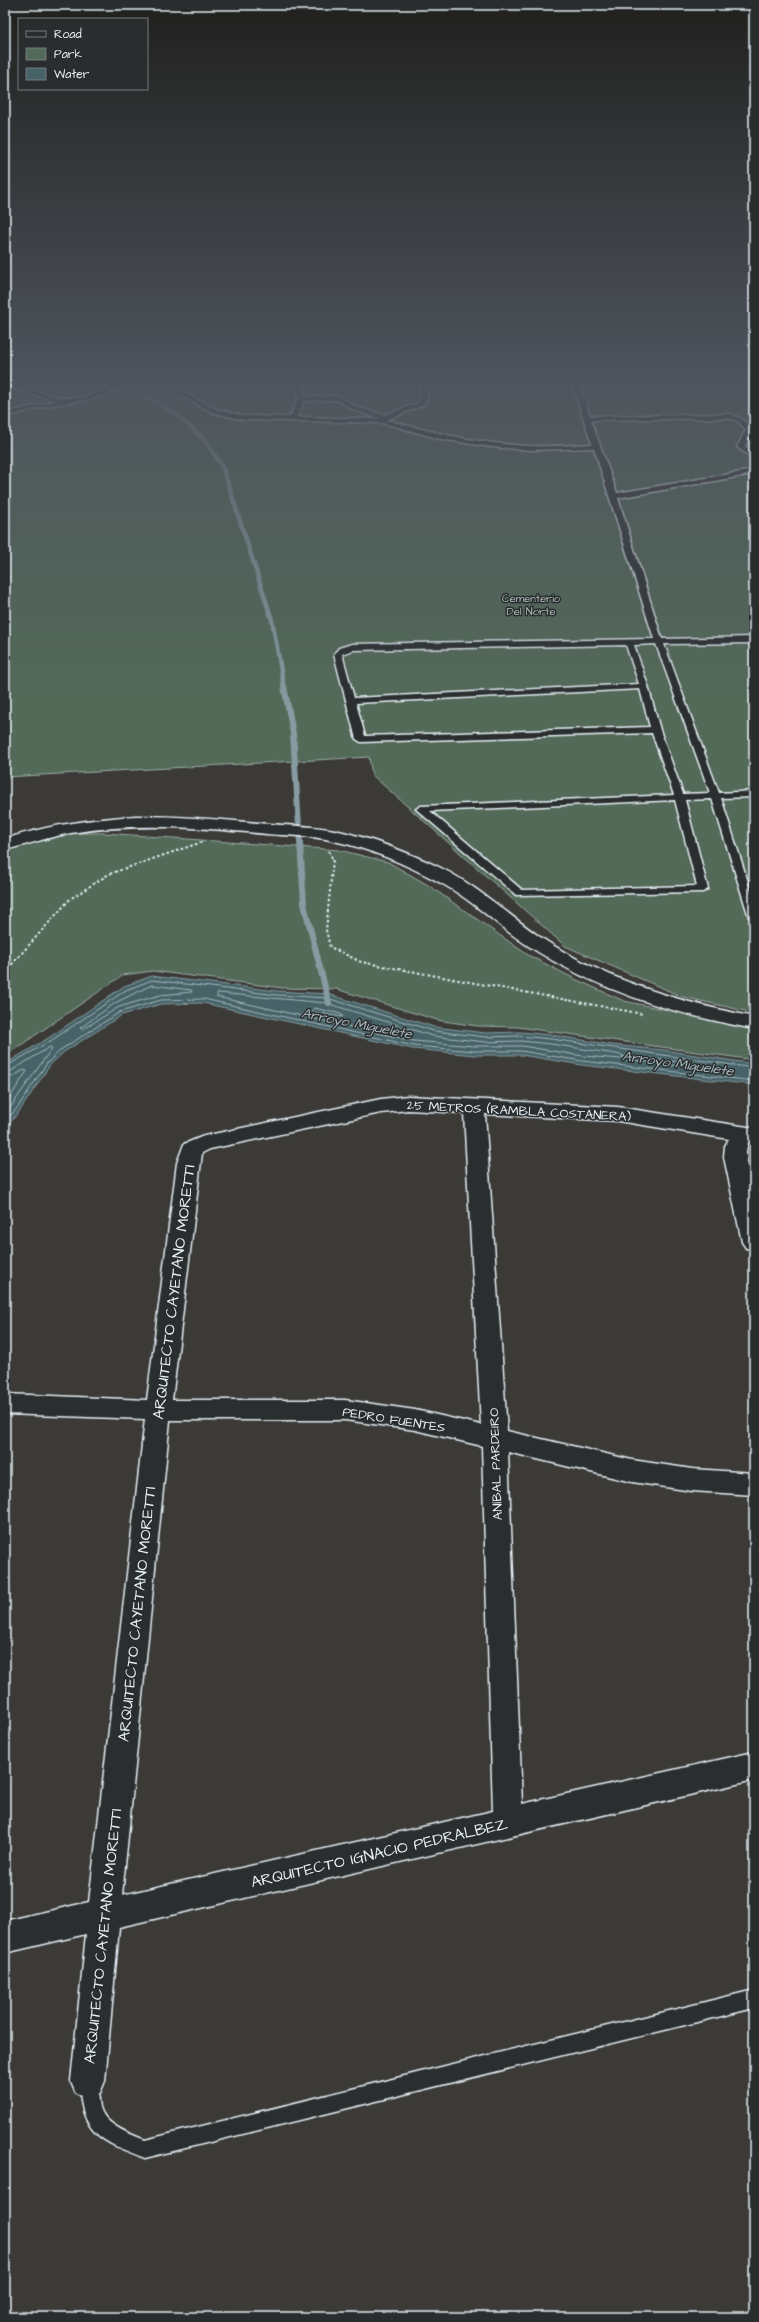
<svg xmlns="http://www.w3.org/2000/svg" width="759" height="2322" viewBox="0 0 759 2322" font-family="'Architects Daughter',sans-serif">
	<rect width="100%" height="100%" fill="#3b3a37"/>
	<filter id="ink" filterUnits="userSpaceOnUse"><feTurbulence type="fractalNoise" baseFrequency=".025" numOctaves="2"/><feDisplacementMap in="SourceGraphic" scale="8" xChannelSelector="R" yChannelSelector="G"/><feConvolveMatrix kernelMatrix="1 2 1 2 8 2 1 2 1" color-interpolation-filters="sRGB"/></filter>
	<g filter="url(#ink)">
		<!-- green -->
		<g fill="#536a58" stroke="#9eaea8">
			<polygon points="5,381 754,381 754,1013 683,997 565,946 372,775 369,757 5,777"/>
			<polygon points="70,833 104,833 339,850 388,862 428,885 528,955 575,979 624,1001 754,1028 754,1060 518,1027 477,1026 437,1020 336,989 282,988 153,971 123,975 5,1056 5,848 29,837"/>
		</g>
		<!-- water -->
		<polygon fill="#466368" stroke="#879ca2" points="152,976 277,991 328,994 434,1027 486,1033 520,1032 552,1035 612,1045 663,1050 754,1064 754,1085 582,1065 521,1055 474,1055 413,1049 203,1003 161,1004 122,1015 64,1052 50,1065 21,1109 5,1129 5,1064 50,1037 124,986"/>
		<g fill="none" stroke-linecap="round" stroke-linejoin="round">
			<!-- shore -->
			<g stroke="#a7b8be" stroke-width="1">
				<polygon points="152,985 191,990 192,992 160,995 119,1007 83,1029 80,1028 115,1003"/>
				<polygon points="218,993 326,1003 433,1036 486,1042 520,1041 551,1044 622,1055 623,1057 621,1059 583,1056 522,1046 474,1046 414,1041 217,997"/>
				<polygon points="314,1008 341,1014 343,1017 313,1012"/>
				<polygon points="626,1056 680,1062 682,1064 679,1066 625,1059 623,1057"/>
				<polyline points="5,1067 52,1040 126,990 152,980 277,995 327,998 434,1031 486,1037 520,1036 551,1039 754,1068"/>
				<polyline points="5,1072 11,1071 50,1047 52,1048 5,1115"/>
				<polyline points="5,1078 12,1077 24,1070 27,1071 5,1105"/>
				<polyline points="5,1122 18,1107 47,1063 62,1049 120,1012 161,1000 204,999 414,1046 474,1051 521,1051 582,1061 754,1081"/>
			</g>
			<!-- stream-far1 -->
			<polyline stroke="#879ca2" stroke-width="4.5" points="111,381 137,391 173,412 205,440 223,468 272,620 284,687"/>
			<!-- stream -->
			<polyline stroke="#879ca2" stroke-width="6" points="284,686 293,733 304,904 329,1003"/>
			<!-- service casing -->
			<g stroke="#e8f1f8" stroke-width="3">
				<g id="service">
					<path d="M120,381H127C110,398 87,400 65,403C46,405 24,412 5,417V413L55,401L5,386V382C55,395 71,411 120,381Z"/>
					<path d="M152,381H160L218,410L244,416L290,417L298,399L297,381H303L304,397L338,396L358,408L384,415L418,403L422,396L420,381H426L428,396L423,405L387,420C434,433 481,444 531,446C551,447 572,445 592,444L571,381H577L590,416L730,414L742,419L753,430L745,446L754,454V459L737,447L746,430L738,421L729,418L591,420L617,493L754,470V474L618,498L662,639L754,637V643L664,644L719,793L754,791V797L721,798L754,901V920L749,917L712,799L685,800L708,889L703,892L516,895L416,809L421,806L674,795L652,733L361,742L356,739L334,654L339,648L352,644L654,639L594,448L532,450L491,447L440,439L383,423L244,420L214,413ZM337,400L354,410L380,419L297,417L304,401ZM656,644L710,793L683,794L660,730L648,686L634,645ZM626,645L639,684L354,698L342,654L353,650ZM640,689L650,727L365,736L356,703ZM675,800L697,886L522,890L430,811Z"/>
					<path d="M754,1990V2008L145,2158C113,2145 86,2139 81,2100C80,2091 78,2084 82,2076L88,2073L94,2076C99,2086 98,2096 100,2107C104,2125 130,2134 145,2140Z"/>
				</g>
			</g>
			<!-- minor casing -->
			<g stroke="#e8f1f8" stroke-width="3">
				<g id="minor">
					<path d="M136,816C181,816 225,820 269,824C293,826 316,826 339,831C373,839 407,852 439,867C476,885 506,913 540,937C604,980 679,1002 754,1017V1029C674,1014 599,991 530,947C498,927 472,899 439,882C406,864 370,849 334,841C312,835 289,836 267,834C202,828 136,822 71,833C48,837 27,845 5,850V839C48,825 91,819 136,816Z"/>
					<path d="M408,1096L618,1107L754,1128V1142H749C741,1156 751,1175 754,1191C757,1209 754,1231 754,1250L746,1248L742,1242L724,1157L725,1146L729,1139L618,1121L485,1114L507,1431L632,1460L692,1469L754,1473V1495L692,1491L632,1482L508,1452L522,1804L754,1752V1780L119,1927L105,2081L100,2093L88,2098L76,2093L71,2081L86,1934L5,1953V1921L89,1902L145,1419L5,1414V1394L147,1400L177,1163L184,1144L204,1136L381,1099ZM408,1110L464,1113L481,1425L415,1410L345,1400H172L202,1153L210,1149L381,1113ZM170,1420H345L415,1430L482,1446L493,1811L122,1895Z"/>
				</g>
			</g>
			<!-- path -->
			<g stroke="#e8f1f8" stroke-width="2" stroke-dasharray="2.5 2.5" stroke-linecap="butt">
				<polyline points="329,851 333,860 326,930 330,947 361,962 643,1014"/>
				<polyline points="5,972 70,899 109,874 205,841"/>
			</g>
			<!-- service -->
			<use href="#service" fill="#2a2d2e" fill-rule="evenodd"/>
			<!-- minor -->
			<use href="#minor" fill="#2a2d2e" fill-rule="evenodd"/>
		</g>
	</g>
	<!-- sky -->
	<linearGradient id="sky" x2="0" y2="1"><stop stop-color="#20201e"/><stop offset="0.54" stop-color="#4f555e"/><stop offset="1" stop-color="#4f555e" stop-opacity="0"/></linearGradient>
	<rect width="759" height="706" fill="url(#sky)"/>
	<g text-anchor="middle" stroke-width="3" stroke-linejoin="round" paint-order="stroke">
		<!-- far-park labels -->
		<g font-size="11" fill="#acbbb8" stroke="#2a2d2e">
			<text x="531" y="602">Cementerio<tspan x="531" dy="13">Del Norte</tspan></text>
		</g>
		<!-- street labels -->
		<g font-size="13" fill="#e8f1f8" stroke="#2a2d2e">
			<text transform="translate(519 1110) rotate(3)" y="5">25 METROS (RAMBLA COSTANERA)</text>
			<text transform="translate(394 1419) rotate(9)" y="5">PEDRO FUENTES</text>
			<text transform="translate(495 1464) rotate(-92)" y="5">ANÍBAL PARDEIRO</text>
		</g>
		<!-- water labels -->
		<g font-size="14" font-style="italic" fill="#a7b8be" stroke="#2a2d2e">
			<text transform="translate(357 1023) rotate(11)" y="5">Arroyo Miguelete</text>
			<text transform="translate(678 1063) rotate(8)" y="5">Arroyo Miguelete</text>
		</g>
		<!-- near-street labels -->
		<g font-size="16" fill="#e8f1f8" stroke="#2a2d2e">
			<text transform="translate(173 1292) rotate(-83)" y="6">ARQUITECTO CAYETANO MORETTI</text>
			<text transform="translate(136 1614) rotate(-84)" y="6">ARQUITECTO CAYETANO MORETTI</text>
			<text transform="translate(379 1852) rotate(-13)" y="6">ARQUITECTO IGNACIO PEDRALBEZ</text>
			<text transform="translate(102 1936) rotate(-84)" y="6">ARQUITECTO CAYETANO MORETTI</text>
		</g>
	</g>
	<!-- margin -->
	<rect width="759" height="2322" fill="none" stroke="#2a2d2e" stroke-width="20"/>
	<rect x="10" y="10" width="739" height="2302" fill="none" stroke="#e8f1f8" stroke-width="1.5" filter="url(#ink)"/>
	<!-- legend -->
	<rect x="18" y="18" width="130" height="72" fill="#2a2d2e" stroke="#767b7f"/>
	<rect x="26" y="31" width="20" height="6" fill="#2a2d2e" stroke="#767b7f"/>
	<text x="54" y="38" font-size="12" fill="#e8f1f8">Road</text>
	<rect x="26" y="48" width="20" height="12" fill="#536a58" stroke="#767b7f"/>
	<text x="54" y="58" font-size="12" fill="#e8f1f8">Park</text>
	<rect x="26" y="68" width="20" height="12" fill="#466368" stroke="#767b7f"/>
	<text x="54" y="78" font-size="12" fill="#e8f1f8">Water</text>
</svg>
